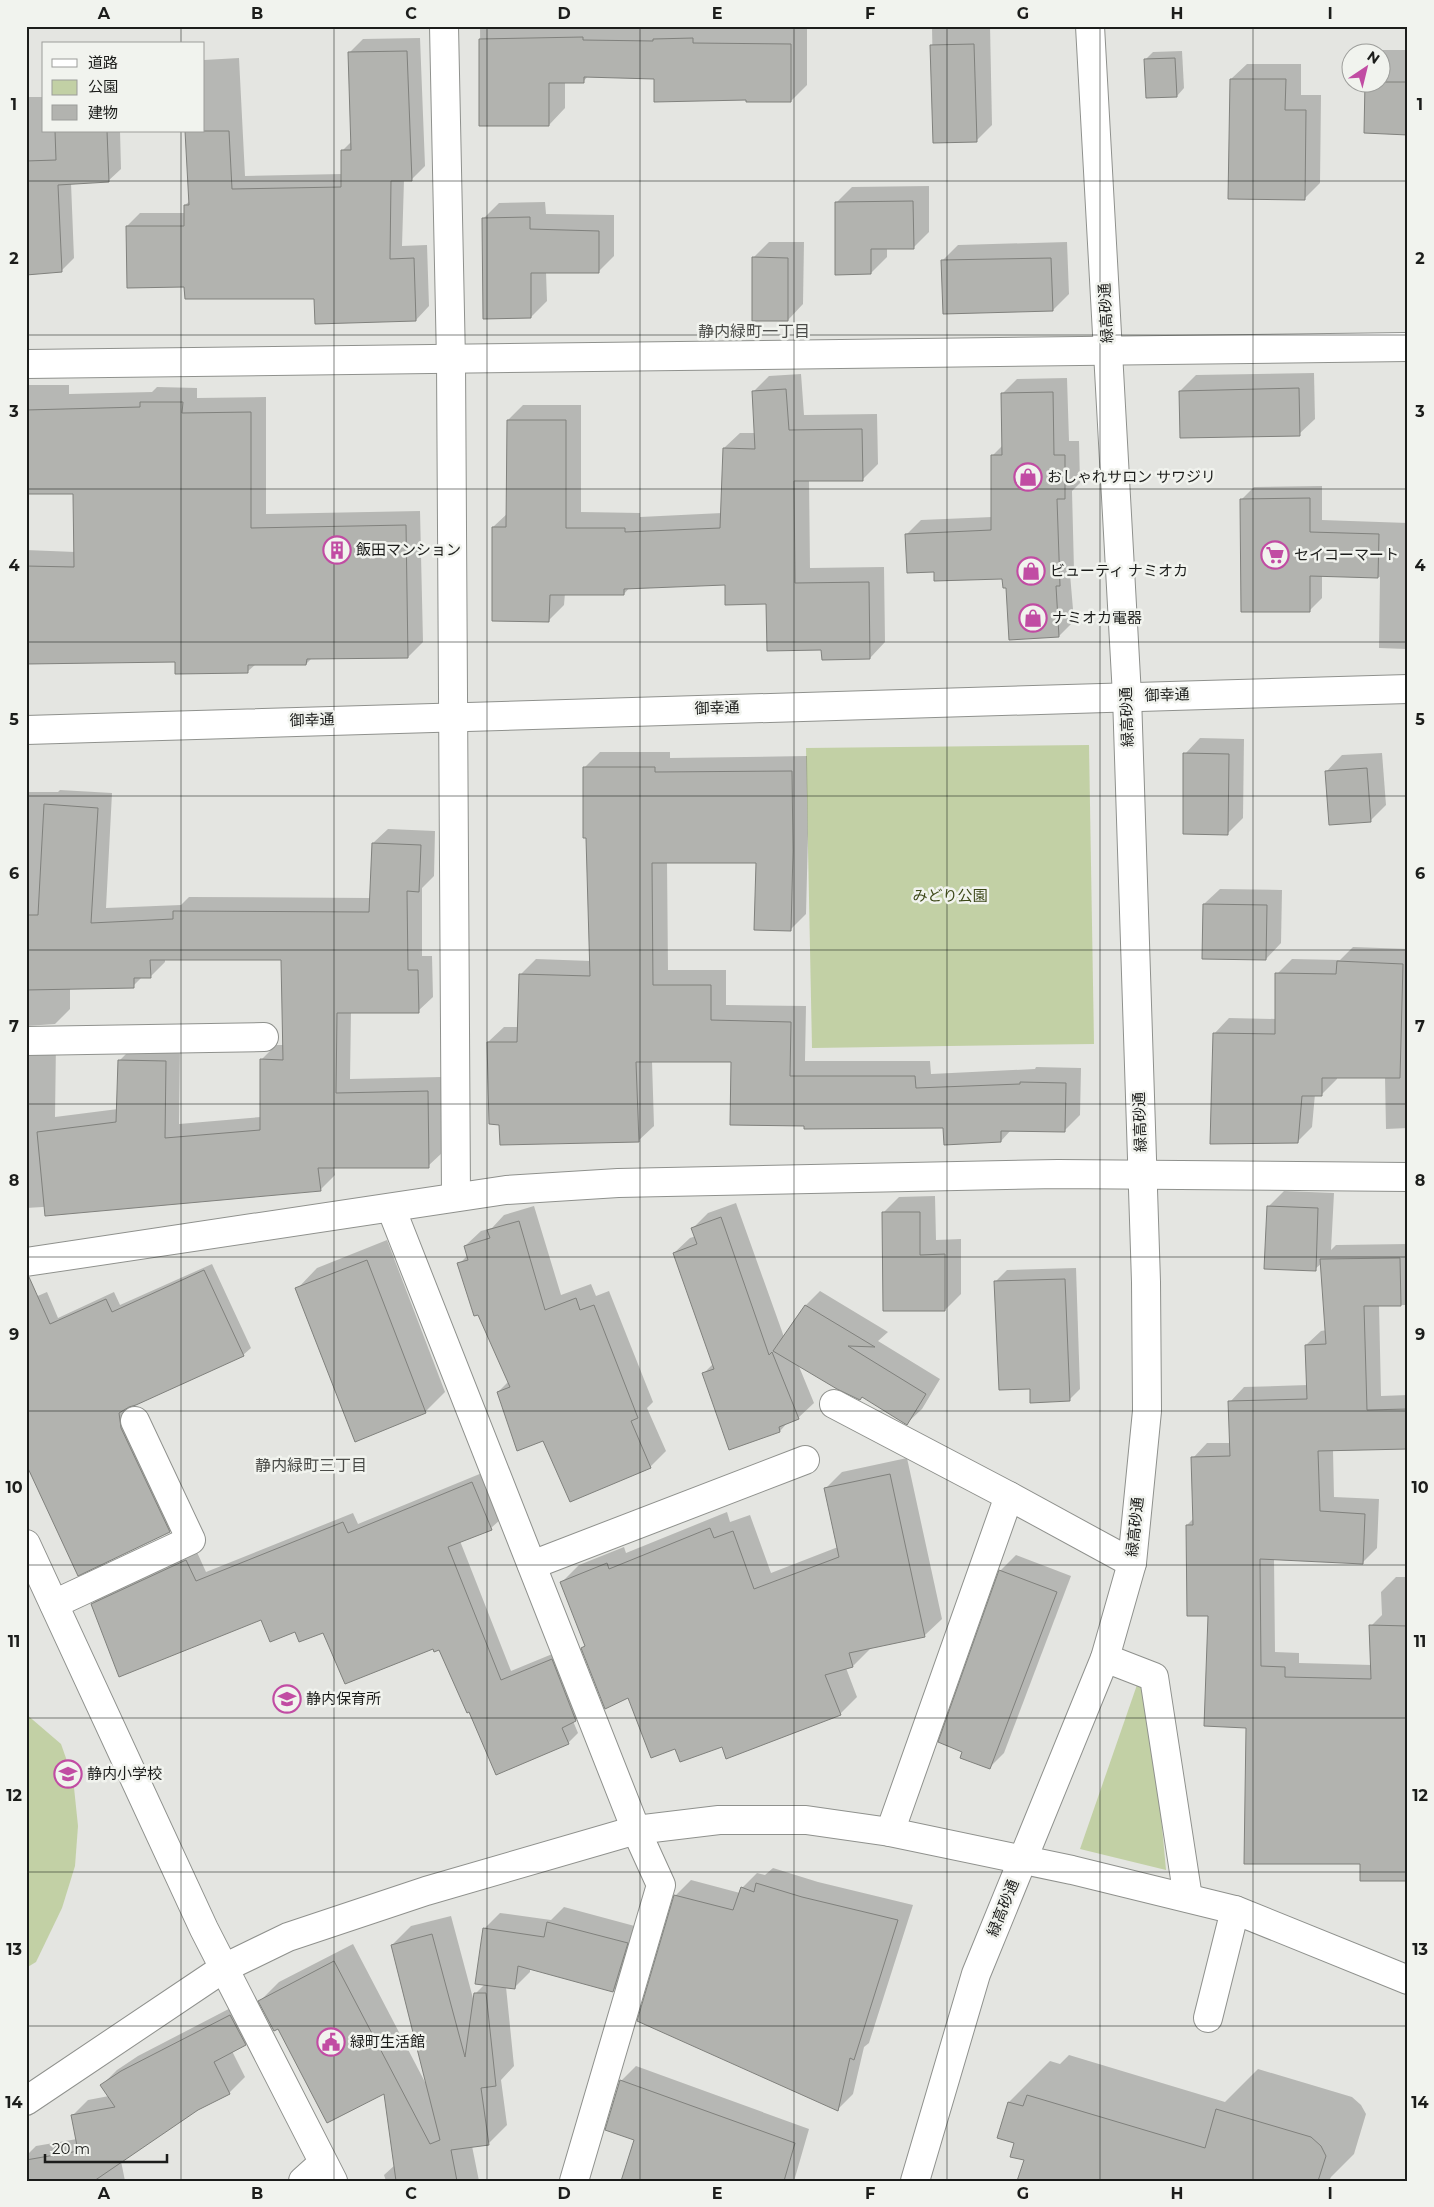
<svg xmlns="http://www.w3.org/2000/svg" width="1434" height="2207" viewBox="0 0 1434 2207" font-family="Montserrat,'Noto Sans JP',sans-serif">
	<rect width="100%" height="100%" fill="#e4e5e1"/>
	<!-- green -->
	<g fill="#c2d0a5">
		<polygon points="1089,745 1094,1044 812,1048 806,748"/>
		<polygon points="1138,1682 1149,1686 1166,1870 1080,1849"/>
		<polygon points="26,1714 61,1744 73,1778 78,1826 75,1866 62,1908 36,1962 26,1968"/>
	</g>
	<!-- shadow -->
	<g fill="#0003">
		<polygon points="480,26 807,28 807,85 791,101 747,99 655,78 588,76 583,82 565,82 565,108 549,125 481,125"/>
		<polygon points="932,26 990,26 992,125 976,141 934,142"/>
		<polygon points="420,38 425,166 411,180 404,180 402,246 427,245 429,306 416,320 316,297 186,286 127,226 140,213 185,213 185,205 190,201 204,131 204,60 239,58 245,176 342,174 342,151 352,141 349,53 363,39"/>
		<polygon points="1383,50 1408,50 1408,133 1382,82 1382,52 1380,52"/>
		<polygon points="1182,51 1184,88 1177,96 1146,59 1153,52"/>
		<polygon points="1247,64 1301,64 1301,95 1321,95 1320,183 1304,199 1231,79"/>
		<polygon points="26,97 44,97 44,131 120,131 121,169 108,181 71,183 74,258 61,271 26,273"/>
		<polygon points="929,186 929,232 913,248 887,248 887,257 871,273 836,203 852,187"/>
		<polygon points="545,202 546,214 614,215 614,256 598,272 546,272 547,301 531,317 484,218 499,203"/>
		<polygon points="769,242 804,242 803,304 788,320 753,258"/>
		<polygon points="1067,242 1069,294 1053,310 942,261 958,245"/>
		<polygon points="1314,373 1315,419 1299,434 1180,391 1196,375"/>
		<polygon points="1408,373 1408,469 1405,377"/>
		<polygon points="801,374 804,415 877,414 878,464 862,480 809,480 810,568 884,567 885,642 870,658 823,649 767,603 726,584 630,587 624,594 565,593 564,605 549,620 493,527 508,513 508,420 523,405 581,405 581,512 640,513 640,517 722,513 724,448 740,433 756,433 754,391 769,376"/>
		<polygon points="1067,378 1069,441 1079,441 1080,483 1072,491 1074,570 1070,574 1074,621 1059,636 1007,586 1004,577 935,571 907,534 921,520 992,517 992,456 1003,445 1002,394 1017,379"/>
		<polygon points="26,385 69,385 69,394 152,392 157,387 197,388 197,398 266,397 266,514 420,511 423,642 408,657 312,658 306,664 256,664 247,672 176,661 26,663 26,550 75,552 74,493 26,493"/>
		<polygon points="1322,486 1322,520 1408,523 1406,649 1379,648 1380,577 1322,575 1322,598 1310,610 1242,499 1254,487"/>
		<polygon points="1200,738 1244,739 1243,818 1228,833 1185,754"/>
		<polygon points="600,752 670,752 670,758 807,756 808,834 806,914 790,930 757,861 667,861 668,970 726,970 726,1005 806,1006 805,1061 930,1061 931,1074 1035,1069 1036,1067 1081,1068 1080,1115 1064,1131 1011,1130 1001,1141 944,1126 805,1125 732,1061 652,1061 654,1126 638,1141 500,1123 488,1042 504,1027 519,1027 521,974 536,959 591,961 585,767"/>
		<polygon points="1382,753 1386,805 1370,821 1327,771 1342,755"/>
		<polygon points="60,790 112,793 106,908 181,905 189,897 371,898 373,843 388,829 435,831 434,876 422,888 422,956 432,956 433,997 418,1011 351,1012 350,1079 442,1077 443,1152 428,1166 334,1167 335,1175 320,1190 26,1208 26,1031 56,1042 55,1117 118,1109 119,1061 134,1046 180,1047 179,1124 261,1117 261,1060 276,1045 284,1045 282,959 165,959 165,962 150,977 142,977 133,986 70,988 70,1009 55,1024 26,1026 26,792 58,792"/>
		<polygon points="1220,889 1282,890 1281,943 1266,959 1204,904"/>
		<polygon points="1353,947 1408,949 1408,1128 1386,1129 1385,1077 1337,1077 1337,1079 1322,1094 1315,1094 1312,1127 1297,1142 1214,1034 1229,1018 1276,1019 1277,974 1292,959 1340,960"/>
		<polygon points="1284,1191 1334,1193 1331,1250 1336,1245 1408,1244 1408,1305 1379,1305 1381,1396 1408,1395 1408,1448 1333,1450 1334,1497 1379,1499 1377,1548 1363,1562 1274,1558 1275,1652 1299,1653 1299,1663 1372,1665 1371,1626 1382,1615 1381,1592 1396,1577 1408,1577 1408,1880 1361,1863 1247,1726 1209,1615 1187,1525 1194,1518 1193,1458 1207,1443 1231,1443 1230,1402 1244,1387 1308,1385 1306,1345 1321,1331 1327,1330 1322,1263 1315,1269 1268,1207"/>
		<polygon points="935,1196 936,1240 961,1239 961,1294 945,1310 883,1213 899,1197"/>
		<polygon points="736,1203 784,1337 806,1305 820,1291 888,1332 878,1341 940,1379 922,1409 907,1423 863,1396 798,1364 814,1403 798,1418 788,1422 780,1431 704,1373 713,1364 674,1253 690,1238 696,1236 693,1228 708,1213"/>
		<polygon points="534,1206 561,1295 591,1284 596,1296 609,1291 653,1402 647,1408 666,1451 650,1467 571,1501 544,1439 498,1392 509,1381 459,1264 468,1255 465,1246 481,1231 492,1228 504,1215"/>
		<polygon points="387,1240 445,1392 425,1412 297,1289 317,1268"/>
		<polygon points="212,1264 251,1348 243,1355 126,1407 128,1420 177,1524 169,1531 26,1301 47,1292 58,1318 114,1292 120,1305"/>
		<polygon points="1076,1268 1080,1389 1069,1400 996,1281 1007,1270"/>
		<polygon points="907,1458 942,1619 925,1635 869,1647 870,1649 853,1666 846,1668 857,1697 840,1714 723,1745 675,1748 582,1648 586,1645 562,1582 579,1565 624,1547 626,1553 727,1512 730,1522 750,1515 771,1573 838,1547 825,1489 842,1472"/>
		<polygon points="482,1473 501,1519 491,1528 460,1541 511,1671 562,1650 586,1710 573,1721 578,1733 568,1743 470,1710 440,1649 324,1631 296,1630 262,1618 92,1604 102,1594 196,1550 206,1572 353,1513 358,1524"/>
		<polygon points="1016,1555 1071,1576 1004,1753 989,1768 1000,1571"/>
		<polygon points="773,1868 818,1882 913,1905 869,2043 864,2047 853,2094 838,2109 639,2020 676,1895 691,1880 740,1893 742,1888 757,1873 765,1875"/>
		<polygon points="564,1907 642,1928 629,1975 613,1991 530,1968 530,1972 514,1988 506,1987 514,2066 501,2080 507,2125 488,2144 472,2146 479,2181 386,2181 384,2175 395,2165 385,2092 279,2027 260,2001 279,1982 353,1944 426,2084 392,1945 411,1926 451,1916 474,2002 475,1994 485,1984 484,1929 500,1913 551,1920"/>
		<polygon points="246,2000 261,2029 245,2044 232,2051 245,2077 229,2093 197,2109 121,2161 125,2181 26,2181 26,2156 36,2146 77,2139 72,2116 88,2100 109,2096 102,2085 117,2070 138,2056"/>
		<polygon points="1069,2055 1225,2102 1258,2069 1352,2097 1361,2105 1366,2114 1354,2154 1331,2177 1329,2181 1031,2181 1025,2160 1015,2142 1009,2102 1050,2061 1060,2064"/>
		<polygon points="636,2066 809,2129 794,2181 623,2181 635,2140 621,2081"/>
	</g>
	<!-- building -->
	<g fill="#b2b3af" stroke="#80817d">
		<polygon points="583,37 583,40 653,41 653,39 693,38 693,43 791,44 791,102 746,102 746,100 654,102 654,79 584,77 584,83 549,83 549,126 479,126 479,39"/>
		<polygon points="974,44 977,142 933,143 930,45"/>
		<polygon points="407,51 412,181 391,181 390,259 414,258 416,321 315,324 314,299 185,299 184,287 127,288 126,226 184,226 184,205 189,205 185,131 229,131 232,189 341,187 341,150 351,150 348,52"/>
		<polygon points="1175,58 1177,97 1146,98 1144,59"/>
		<polygon points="1230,79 1286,79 1285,110 1306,110 1305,200 1228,199"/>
		<polygon points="1365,82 1408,82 1408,135 1364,133"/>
		<polygon points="55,131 107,131 109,182 58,185 62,272 26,275 26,161 56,160"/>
		<polygon points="913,201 914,249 871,249 871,274 835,275 835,202"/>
		<polygon points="530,217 530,229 599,231 599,273 531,273 531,318 483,319 482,218"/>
		<polygon points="752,257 788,258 788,321 752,321"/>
		<polygon points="1051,258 1053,311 943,314 941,260"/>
		<polygon points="1299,388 1300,436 1180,438 1179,391"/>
		<polygon points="786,389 789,430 862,429 863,481 794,481 795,583 869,582 870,659 822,660 821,650 767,651 766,604 725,605 725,585 624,589 624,595 550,595 549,622 492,621 492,527 506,527 507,420 566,420 566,528 625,528 625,532 720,528 723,448 755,449 752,391"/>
		<polygon points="1053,392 1054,455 1065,455 1065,499 1057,499 1060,586 1056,586 1059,637 1009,640 1006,588 1003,588 1002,579 934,581 934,572 907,573 905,534 991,530 991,455 1002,455 1001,393"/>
		<polygon points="140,402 183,402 182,413 251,412 251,528 406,525 408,658 307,659 306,665 248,665 248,673 175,674 175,662 26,664 26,566 74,567 73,494 26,494 26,410 140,407"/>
		<polygon points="1310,498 1310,532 1379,534 1378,578 1310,576 1310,612 1241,612 1240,499"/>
		<polygon points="1183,753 1229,754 1228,835 1183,834"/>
		<polygon points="583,767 655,767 655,772 792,771 793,851 791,931 754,930 756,863 652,863 653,985 711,985 711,1020 791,1022 790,1076 915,1076 916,1088 1020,1084 1020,1082 1066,1083 1065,1132 1001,1131 1001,1142 944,1145 943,1128 804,1129 804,1126 730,1125 731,1062 636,1062 639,1142 500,1145 499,1125 489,1124 487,1042 517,1042 519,974 590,976 586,838 583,838"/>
		<polygon points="1367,768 1371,822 1329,825 1325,771"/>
		<polygon points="44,804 98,808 91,923 173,919 173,911 369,912 372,843 421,845 419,892 407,891 408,970 418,970 419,1013 337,1013 336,1093 428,1091 429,1168 318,1168 321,1191 45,1216 37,1132 116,1122 118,1060 166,1061 165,1138 260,1130 260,1059 283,1060 281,960 150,960 151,978 134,978 134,988 26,990 26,915 38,915"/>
		<polygon points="1203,904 1267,905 1266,960 1202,959"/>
		<polygon points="1337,961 1403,964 1400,1078 1322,1078 1322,1096 1302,1096 1298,1143 1210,1144 1213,1033 1275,1034 1275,973 1336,974"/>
		<polygon points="1267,1206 1318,1208 1316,1271 1264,1269"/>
		<polygon points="882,1212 920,1212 920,1255 945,1254 945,1311 883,1311"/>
		<polygon points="721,1217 769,1355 772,1352 799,1419 779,1427 780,1432 729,1450 702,1373 714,1369 673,1253 697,1244 691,1228"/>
		<polygon points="519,1221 545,1310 576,1298 580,1310 594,1305 638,1418 631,1421 651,1468 570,1502 543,1441 517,1451 497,1392 510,1387 478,1315 474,1316 457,1263 468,1260 464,1246 490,1238 487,1230"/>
		<polygon points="1400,1258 1401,1306 1364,1306 1367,1410 1408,1409 1408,1449 1318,1451 1320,1511 1365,1514 1363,1564 1260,1559 1261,1666 1285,1667 1285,1677 1371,1679 1369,1625 1408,1626 1408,1881 1360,1881 1360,1864 1244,1864 1246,1728 1204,1726 1208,1616 1187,1616 1186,1525 1193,1525 1191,1457 1230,1456 1228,1401 1307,1399 1305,1345 1326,1344 1320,1259"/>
		<polygon points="367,1260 426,1413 355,1442 295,1288"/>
		<polygon points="204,1270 244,1356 136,1405 129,1407 119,1413 121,1428 170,1532 78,1576 26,1464 26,1277 29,1277 50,1324 106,1299 112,1312"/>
		<polygon points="1065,1279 1070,1401 1030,1403 1030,1389 999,1390 994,1281"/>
		<polygon points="805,1305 875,1347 848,1346 926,1394 907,1425 862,1397 860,1400 837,1389 773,1351"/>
		<polygon points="890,1474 925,1637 849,1653 853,1667 825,1675 841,1715 726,1759 722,1747 680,1762 675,1749 651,1758 628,1698 605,1709 581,1648 585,1646 560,1582 607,1563 609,1569 710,1528 714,1538 733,1531 754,1589 839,1557 824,1488"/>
		<polygon points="472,1482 492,1530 448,1547 501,1680 552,1659 576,1721 562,1728 569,1744 496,1775 469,1712 467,1713 439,1650 434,1652 433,1649 345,1684 323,1633 299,1642 295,1632 270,1642 261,1620 119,1677 91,1604 186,1560 196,1581 343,1522 348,1533"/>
		<polygon points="999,1570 1057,1592 990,1769 960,1758 962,1752 938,1742"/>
		<polygon points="756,1883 802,1897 898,1920 854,2060 850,2058 838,2111 637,2021 674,1895 733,1910 741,1887 754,1892"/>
		<polygon points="547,1922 628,1943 613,1992 518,1966 515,1989 475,1984 483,1928 544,1937"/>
		<polygon points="432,1934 465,2057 474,1993 486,1993 496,2086 481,2088 489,2145 451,2150 457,2181 396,2181 384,2094 327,2123 278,2029 274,2031 258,2001 334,1961 430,2144 440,2140 391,1945"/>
		<polygon points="230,2015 246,2045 214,2062 230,2094 198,2110 94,2181 26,2181 26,2160 78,2151 71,2115 115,2107 100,2085 121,2071"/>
		<polygon points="620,2080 795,2143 784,2181 621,2181 634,2140 605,2130"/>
		<polygon points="1027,2095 1205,2148 1216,2109 1311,2137 1321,2146 1326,2156 1318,2181 1017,2181 1024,2160 1010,2157 1014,2143 997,2138 1008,2102 1023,2106"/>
	</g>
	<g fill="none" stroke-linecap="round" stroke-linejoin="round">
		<!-- minor casing -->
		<g stroke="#8f918d" stroke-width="30">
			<g id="minor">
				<polyline points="444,26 451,361 456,1197"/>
				<polyline points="26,364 1408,347"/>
				<polyline points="26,730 1408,689"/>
				<polyline points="26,1041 264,1037"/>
				<polyline points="391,1208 636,1830 661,1885 574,2181"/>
				<polyline points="26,1262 506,1190 618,1183 1058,1174 1408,1177"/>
				<polyline points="834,1404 1009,1496"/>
				<polyline points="26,1544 204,1929 333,2181"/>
				<polyline points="532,1565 805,1460"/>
				<polyline points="54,1604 191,1540 135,1421"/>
				<polyline points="1105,1658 1154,1677 1188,1898"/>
				<polyline points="890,1832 1009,1496 1132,1563"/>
				<polyline points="1208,2018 1235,1910"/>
				<polyline points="26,2101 224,1968 288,1937 426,1891 636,1830 719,1820 806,1820 890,1832 1072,1870 1235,1910 1408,1980"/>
				<polyline points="303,2181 323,2163"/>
				<polyline points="915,2181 976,1974 1105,1658 1132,1563 1147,1411 1146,1282 1127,696 1090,26"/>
			</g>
		</g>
		<!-- minor -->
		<use href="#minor" stroke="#fff" stroke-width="28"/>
	</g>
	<!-- grid -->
	<path fill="none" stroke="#1c1d1b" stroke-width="1" stroke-opacity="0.55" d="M181,26V44M334,26V2181M487,26V2181M640,26V2181M794,26V2181M947,26V2181M1100,26V2181M1253,26V2181M181,131V2181M26,181H1408M26,335H1408M26,489H1408M26,642H1408M26,796H1408M26,950H1408M26,1104H1408M26,1257H1408M26,1411H1408M26,1565H1408M26,1718H1408M26,1872H1408M26,2026H1408"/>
	<!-- icons -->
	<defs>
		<g id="shop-ring" transform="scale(1.4375)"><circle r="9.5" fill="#f1f3ee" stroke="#c14ca3" stroke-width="1.5"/><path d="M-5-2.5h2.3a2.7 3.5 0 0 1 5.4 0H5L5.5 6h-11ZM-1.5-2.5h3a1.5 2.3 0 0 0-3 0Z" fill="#c14ca3"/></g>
		<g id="building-ring" transform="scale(1.4375)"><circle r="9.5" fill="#f1f3ee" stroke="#c14ca3" stroke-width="1.5"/><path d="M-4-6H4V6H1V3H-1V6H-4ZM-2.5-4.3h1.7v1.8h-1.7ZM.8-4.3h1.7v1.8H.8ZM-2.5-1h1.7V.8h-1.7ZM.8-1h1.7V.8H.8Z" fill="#c14ca3"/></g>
		<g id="supermarket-ring" transform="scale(1.4375)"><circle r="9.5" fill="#f1f3ee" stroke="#c14ca3" stroke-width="1.5"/><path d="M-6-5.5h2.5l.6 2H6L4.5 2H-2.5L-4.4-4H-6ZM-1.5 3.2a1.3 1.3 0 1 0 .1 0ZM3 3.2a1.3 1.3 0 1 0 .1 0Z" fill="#c14ca3"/></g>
		<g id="school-ring" transform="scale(1.4375)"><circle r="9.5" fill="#f1f3ee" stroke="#c14ca3" stroke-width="1.5"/><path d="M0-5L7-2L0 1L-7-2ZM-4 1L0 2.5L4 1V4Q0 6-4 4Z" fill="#c14ca3"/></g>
		<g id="civic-ring" transform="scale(1.4375)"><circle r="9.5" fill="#f1f3ee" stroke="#c14ca3" stroke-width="1.5"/><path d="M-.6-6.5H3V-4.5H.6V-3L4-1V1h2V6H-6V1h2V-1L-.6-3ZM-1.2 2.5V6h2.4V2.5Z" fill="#c14ca3"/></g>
	</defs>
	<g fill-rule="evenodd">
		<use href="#shop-ring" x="1028" y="477"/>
		<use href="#building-ring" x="337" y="550"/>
		<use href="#supermarket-ring" x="1275" y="555"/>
		<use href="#shop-ring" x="1031" y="571"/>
		<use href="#shop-ring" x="1033" y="618"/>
		<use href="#school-ring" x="287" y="1699"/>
		<use href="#school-ring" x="68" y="1774"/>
		<use href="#civic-ring" x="331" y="2042"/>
	</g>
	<g text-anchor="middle" stroke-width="5" stroke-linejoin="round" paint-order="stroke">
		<!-- street labels -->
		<g font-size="15" fill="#1c1d1b" stroke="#f1f3ee">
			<text transform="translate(1106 313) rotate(-93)" y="5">緑高砂通</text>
			<text transform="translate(1167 695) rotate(-2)" y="5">御幸通</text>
			<text transform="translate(717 708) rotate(-2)" y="5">御幸通</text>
			<text transform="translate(1127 717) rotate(-92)" y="5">緑高砂通</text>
			<text transform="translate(312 720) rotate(-2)" y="5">御幸通</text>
			<text transform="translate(1140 1122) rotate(-92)" y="5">緑高砂通</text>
			<text transform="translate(1135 1527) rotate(-84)" y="5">緑高砂通</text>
			<text transform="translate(1003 1908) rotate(-68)" y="5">緑高砂通</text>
		</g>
		<!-- poi labels -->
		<g font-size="15" fill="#1c1d1b" stroke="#f1f3ee" text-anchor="start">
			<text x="1047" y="482">おしゃれサロン サワジリ</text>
			<text x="356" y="555">飯田マンション</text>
			<text x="1294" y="560">セイコーマート</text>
			<text x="1050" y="576">ビューティ ナミオカ</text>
			<text x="1052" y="623">ナミオカ電器</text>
			<text x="306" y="1704">静内保育所</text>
			<text x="87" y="1779">静内小学校</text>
			<text x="350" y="2047">緑町生活館</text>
		</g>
		<!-- park labels -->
		<g font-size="15" fill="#3c4818" stroke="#f1f3ee">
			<text x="950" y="901">みどり公園</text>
		</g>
		<!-- neighbourhood labels -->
		<g font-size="16" fill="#4b4c49" stroke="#f1f3ee">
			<text x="754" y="337">静内緑町一丁目</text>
			<text x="311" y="1471">静内緑町三丁目</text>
		</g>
	</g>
	<!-- border -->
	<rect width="1434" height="2207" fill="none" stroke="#f1f3ee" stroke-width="55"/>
	<!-- legend -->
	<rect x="42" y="42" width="162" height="90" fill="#f1f3ee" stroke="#9c9d9a"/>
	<rect x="52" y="59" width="25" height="8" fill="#ffffff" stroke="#9c9d9a"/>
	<text x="88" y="68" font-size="15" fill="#1c1d1b">道路</text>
	<rect x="52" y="80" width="25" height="15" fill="#c2d0a5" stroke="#9c9d9a"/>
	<text x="88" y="92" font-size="15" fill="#1c1d1b">公園</text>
	<rect x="52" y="105" width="25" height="15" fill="#b2b3af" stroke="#9c9d9a"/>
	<text x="88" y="118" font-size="15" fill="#1c1d1b">建物</text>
	<!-- north arrow -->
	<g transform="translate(1366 68) rotate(35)"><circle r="24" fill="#f1f3ee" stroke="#9c9d9a"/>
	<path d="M0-4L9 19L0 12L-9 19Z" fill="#c14ca3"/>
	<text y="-8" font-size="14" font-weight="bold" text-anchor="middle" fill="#1c1d1b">N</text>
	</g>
	<!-- scale -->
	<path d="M45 2154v8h122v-8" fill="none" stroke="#1c1d1b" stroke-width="2.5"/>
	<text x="52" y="2154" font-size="15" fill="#1c1d1b" stroke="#f1f3ee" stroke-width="4" paint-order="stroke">20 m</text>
	<rect x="28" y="28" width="1378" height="2152" fill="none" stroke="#1c1d1b" stroke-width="2"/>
	<g font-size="16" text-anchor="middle" font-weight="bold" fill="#1c1d1b">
		<text x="104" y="19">A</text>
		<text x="257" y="19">B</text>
		<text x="411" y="19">C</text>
		<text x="564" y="19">D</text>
		<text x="717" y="19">E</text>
		<text x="870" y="19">F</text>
		<text x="1023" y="19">G</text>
		<text x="1177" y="19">H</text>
		<text x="1330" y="19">I</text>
		<text x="14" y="110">1</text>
		<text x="1420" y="110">1</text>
		<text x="14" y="264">2</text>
		<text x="1420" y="264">2</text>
		<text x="14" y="417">3</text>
		<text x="1420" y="417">3</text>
		<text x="14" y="571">4</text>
		<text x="1420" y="571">4</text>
		<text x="14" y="725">5</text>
		<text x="1420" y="725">5</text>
		<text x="14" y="879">6</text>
		<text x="1420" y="879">6</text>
		<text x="14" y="1032">7</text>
		<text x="1420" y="1032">7</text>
		<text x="14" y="1186">8</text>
		<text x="1420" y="1186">8</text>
		<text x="14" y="1340">9</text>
		<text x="1420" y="1340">9</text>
		<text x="14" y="1493">10</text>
		<text x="1420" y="1493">10</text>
		<text x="14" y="1647">11</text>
		<text x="1420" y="1647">11</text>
		<text x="14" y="1801">12</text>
		<text x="1420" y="1801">12</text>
		<text x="14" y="1955">13</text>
		<text x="1420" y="1955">13</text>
		<text x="14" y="2108">14</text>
		<text x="1420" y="2108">14</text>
		<text x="104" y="2199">A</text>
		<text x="257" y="2199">B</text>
		<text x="411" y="2199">C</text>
		<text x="564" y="2199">D</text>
		<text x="717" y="2199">E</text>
		<text x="870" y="2199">F</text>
		<text x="1023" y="2199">G</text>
		<text x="1177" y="2199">H</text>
		<text x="1330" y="2199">I</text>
	</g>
</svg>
